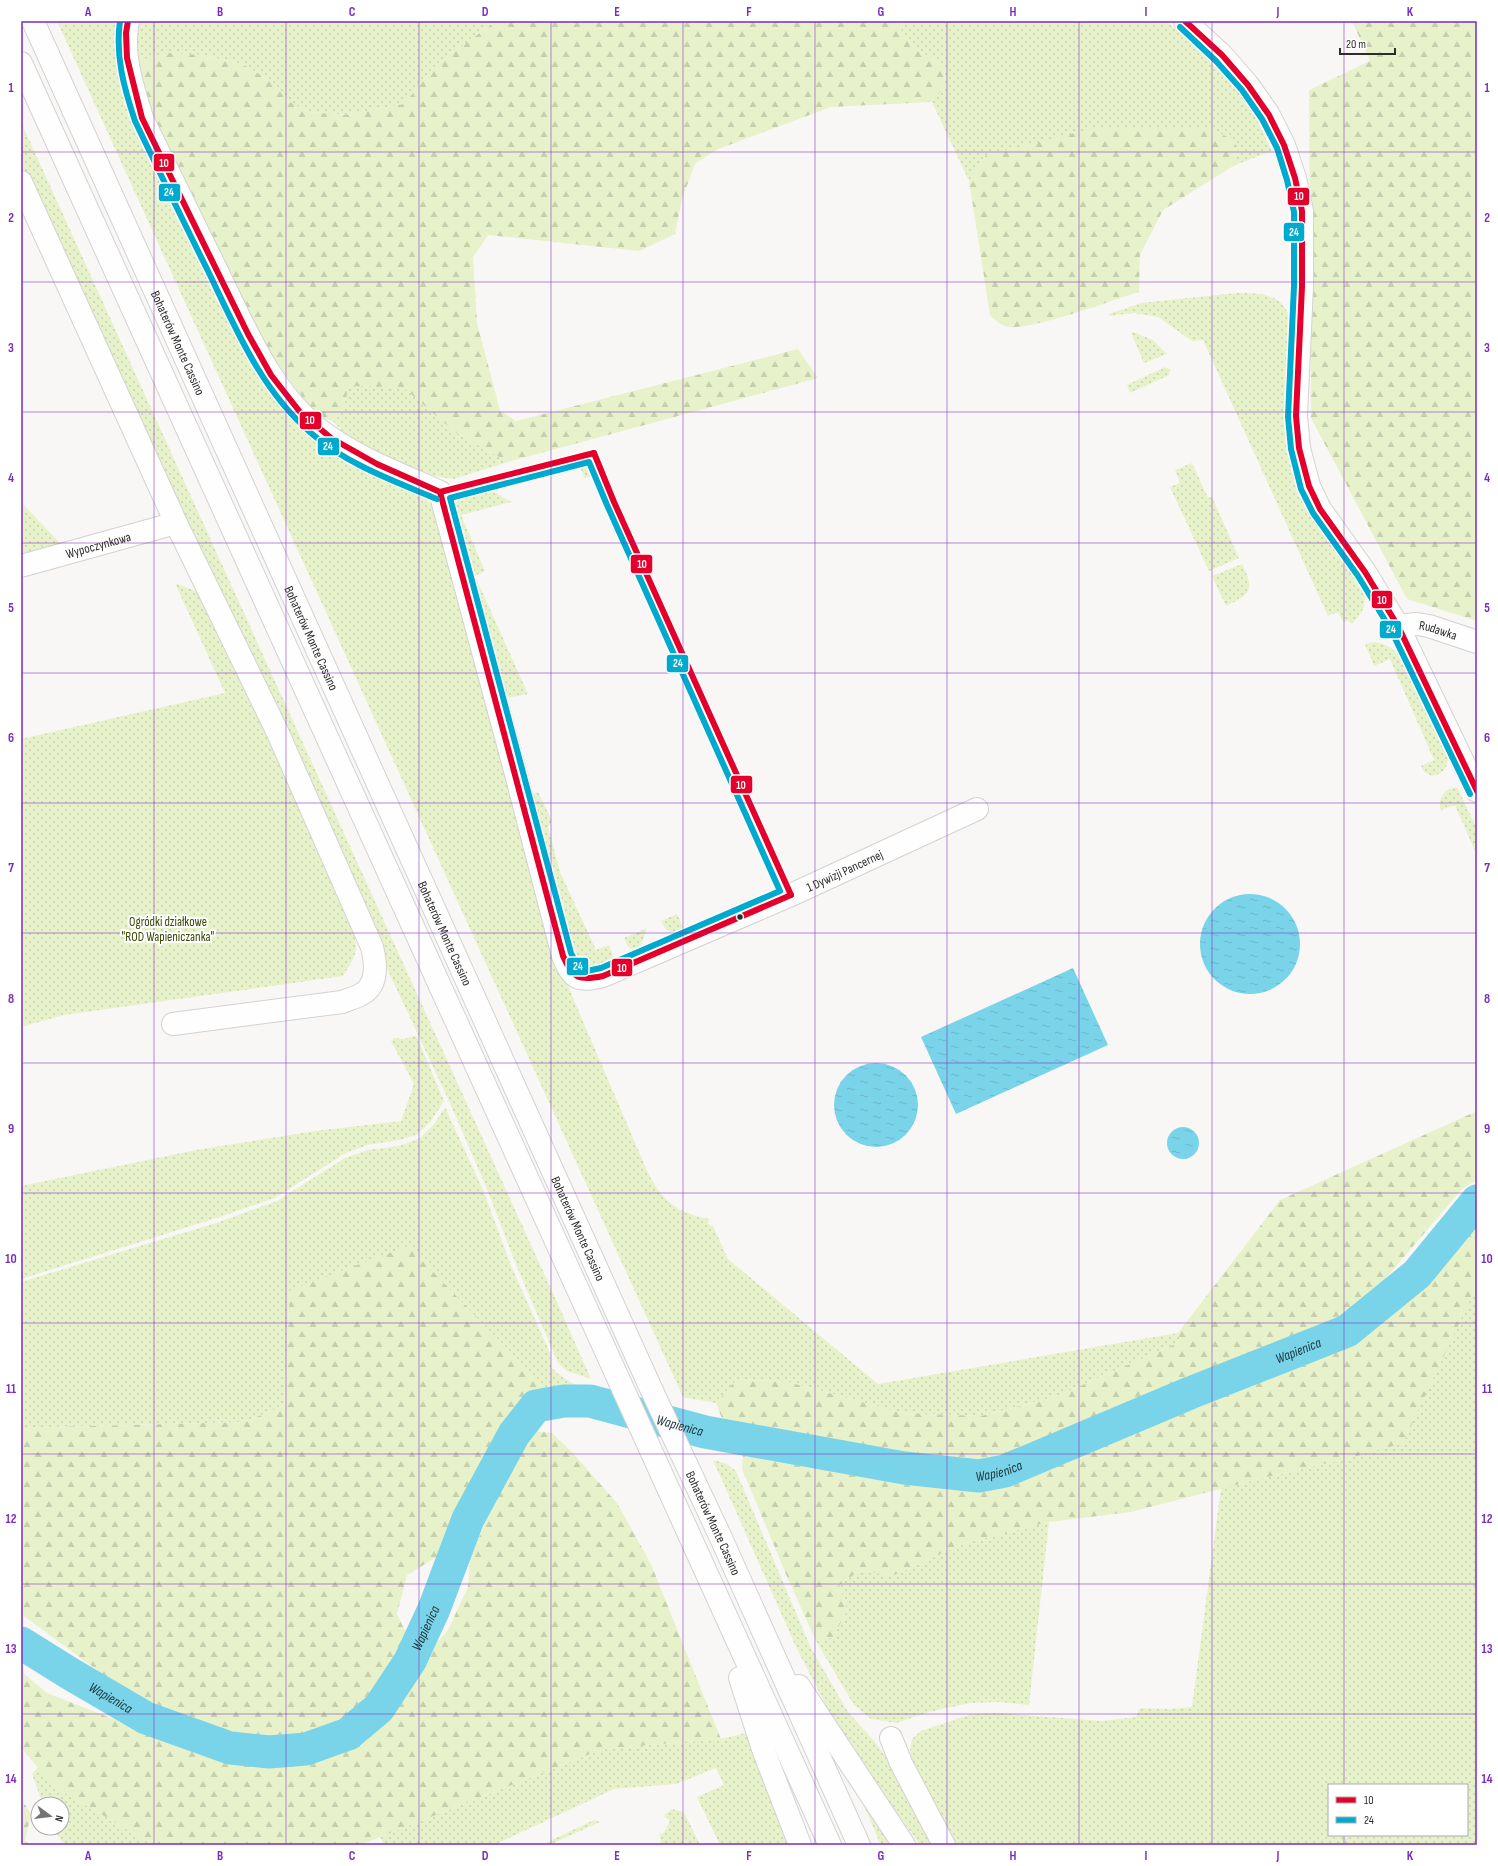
<svg xmlns="http://www.w3.org/2000/svg" width="1498" height="1866" viewBox="0 0 1498 1866" font-family="'Sofia Sans Condensed',sans-serif">
	<defs>
		<pattern id="grass-dots" width="8" height="8" patternUnits="userSpaceOnUse"><rect width="8" height="8" fill="#e7f2cb"/><path d="M2 2h.1M6 6h.1" fill="none" stroke="#c6d0ae" stroke-width="1.8" stroke-linecap="round"/></pattern>
		<pattern id="forest-firs" width="22" height="20" patternUnits="userSpaceOnUse"><rect width="22" height="20" fill="#e7f2cb"/><path d="M5 1l3.5 6h-7zM16 11l3.5 6h-7z" fill="#c6d0ae"/></pattern>
		<pattern id="water-ripples" width="26" height="14" patternUnits="userSpaceOnUse"><rect width="26" height="14" fill="#7ad4e9"/><path d="M2 4q2-2 4 0t4 0M15 11q2-2 4 0t4 0" fill="none" stroke="#6ab6c8"/></pattern>
	</defs>
	<rect width="100%" height="100%" fill="#f9f7f5"/>
	<!-- grass -->
	<g fill="url(#grass-dots)" fill-rule="evenodd">
		<path d="M57,21H118L117,53L263,378L412,490L424,497L432,506L564,977L648,1173C663,1202 678,1213 709,1219L708,1224L713,1226L728,1259L878,1384L1178,1333L1180,1342L1055,1397L981,1416L902,1413L788,1382L738,1379L716,1403L683,1397Z"/>
		<polygon points="137,21 496,21 435,66 404,104 346,115 308,112 288,101 271,81 244,65 203,55 169,53 137,61 135,47"/>
		<polygon points="903,21 1167,21 1229,78 1252,109 1272,151 1235,165 1238,149 986,155 969,181 932,102 945,86 944,66 919,51 901,32"/>
		<polygon points="21,122 557,1302 591,1379 567,1371 558,1363 517,1267 487,1189 449,1101 391,977 282,729 21,167"/>
		<path d="M1236,293C1259,293 1285,293 1290,321L1286,427L1288,454L1294,477L1302,496L1361,580C1367,599 1367,609 1352,624L1349,620L1344,623L1338,612L1328,616L1203,340L1192,341L1158,317L1134,313L1109,316V314L1141,303Z"/>
		<polygon points="1133,332 1153,340 1167,354 1144,363 1131,333"/>
		<polygon points="1165,367 1170,370 1169,375 1130,393 1127,385"/>
		<polygon points="350,385 404,387 455,432 508,462 454,479 433,476 388,461 347,436 333,421 340,415"/>
		<polygon points="1192,463 1208,498 1212,497 1239,558 1209,571 1170,487 1180,483 1175,470"/>
		<path d="M588,464L592,476L584,478L581,469L493,491L511,502L461,515L485,571L475,576L528,694L507,698L455,506C457,500 459,497 464,495Z"/>
		<polygon points="21,502 62,545 21,557"/>
		<path d="M1242,564C1255,590 1251,594 1226,606L1212,576Z"/>
		<path d="M175,583L208,596L353,924C358,952 358,952 343,976L64,1015L21,1027V739L225,693Z"/>
		<path d="M1374,642C1388,644 1396,650 1404,661L1448,757C1448,768 1443,774 1432,776L1424,772L1421,766L1434,760L1390,659L1374,666L1365,644Z"/>
		<path d="M1456,787L1458,789L1477,829V850L1475,851L1455,805L1441,810C1437,800 1444,788 1456,787Z"/>
		<polygon points="538,792 552,821 548,827 560,872 596,950 609,945 613,955 612,961 594,969 582,964 574,954 531,799 535,793"/>
		<path d="M677,914L685,931C673,934 667,934 661,921Z"/>
		<polygon points="647,928 641,946 635,950 628,947 624,938"/>
		<polygon points="416,1035 444,1101 431,1121 417,1135 399,1140 367,1145 344,1154 275,1198 217,1218 21,1279 21,1186 196,1150 315,1131 401,1121 414,1084 391,1041 394,1038 404,1039"/>
		<polygon points="445,1107 483,1190 512,1268 550,1353 551,1367 558,1374 588,1393 547,1393 491,1332 290,1290 284,1406 244,1422 53,1427 21,1430 21,1282 219,1222 277,1201 345,1158 368,1150 399,1146 420,1138 435,1123"/>
		<path d="M1477,1293V1845H954L912,1763L910,1749L912,1739L921,1731L971,1714L997,1713L1102,1721L1136,1717L1140,1708L1169,1709L1192,1707L1221,1488L1357,1456L1472,1296ZM1329,1785H1467V1835H1329Z"/>
		<polygon points="713,1460 725,1463 736,1471 810,1646 848,1712 875,1742 906,1785 939,1845 920,1845 876,1784 828,1709 797,1649"/>
		<polygon points="1049,1522 1029,1705 1000,1702 970,1703 929,1712 896,1723 871,1719 854,1705 816,1641 833,1637 847,1611 839,1585 861,1570 892,1576 965,1543"/>
		<polygon points="746,1733 790,1845 720,1845 697,1797 724,1785 716,1768 676,1784 614,1789 494,1845 384,1845 380,1837 603,1749 721,1739"/>
		<polygon points="39,1766 55,1787 148,1842 159,1845 65,1845 51,1828 62,1828 62,1804 43,1804 32,1774"/>
		<polygon points="867,1805 893,1845 881,1845 864,1806"/>
		<polygon points="672,1809 683,1812 686,1816 700,1845 661,1845 660,1833 663,1834 670,1821 664,1815"/>
		<polygon points="594,1820 600,1822 549,1845 547,1842"/>
	</g>
	<!-- forest -->
	<g fill="url(#forest-firs)">
		<polygon points="496,21 903,21 901,32 919,51 944,66 945,86 932,102 831,107 716,150 695,164 682,199 675,234 639,251 488,235 473,257 477,323 500,410 516,421 798,349 818,378 508,462 455,432 403,387 350,386 340,415 333,421 323,418 309,406 264,345 159,131 143,90 137,61 169,53 203,55 244,65 271,81 288,101 308,112 346,115 404,104 435,66"/>
		<polygon points="1352,21 1477,21 1477,621 1407,599 1311,418 1309,90 1370,61"/>
		<path d="M1095,128L1212,129L1231,139L1239,149L1235,165L1163,210L1140,255L1139,292C1116,299 1023,334 1005,326C999,324 994,319 990,315L969,181L986,155Z"/>
		<polygon points="1477,1111 1477,1180 1462,1189 1380,1285 1337,1319 1182,1381 1007,1459 964,1463 923,1460 724,1424 716,1403 737,1379 788,1382 902,1413 981,1416 1055,1397 1180,1342 1178,1333 1280,1200"/>
		<polygon points="1477,1219 1477,1293 1472,1296 1403,1443 1357,1456 1255,1480 1131,1512 1049,1522 965,1543 892,1576 861,1570 839,1585 847,1611 833,1637 816,1641 788,1579 742,1469 743,1455 755,1453 923,1480 969,1490 1011,1481 1341,1349 1378,1326 1416,1290 1442,1256"/>
		<polygon points="408,1246 491,1332 547,1393 525,1406 503,1438 471,1497 445,1552 407,1575 397,1614 408,1637 390,1678 356,1718 325,1734 273,1740 215,1733 150,1705 108,1678 21,1614 21,1430 53,1427 244,1422 284,1406 290,1290"/>
		<polygon points="534,1431 552,1433 571,1451 617,1503 651,1564 721,1739 603,1749 360,1845 159,1845 148,1842 55,1787 22,1749 21,1745 21,1671 47,1693 178,1744 227,1757 268,1761 298,1760 333,1751 364,1734 399,1706 433,1647 448,1630 468,1587 470,1558 502,1483"/>
		<polygon points="21,1798 31,1814 25,1841 30,1845 21,1845"/>
	</g>
	<!-- water -->
	<g fill="url(#water-ripples)">
		<circle cx="1250" cy="944" r="50"/>
		<polygon points="1073,968 1108,1045 956,1114 921,1037"/>
		<circle cx="876" cy="1105" r="42"/>
		<circle cx="1183" cy="1143" r="16"/>
	</g>
	<g fill="none" stroke-linecap="round" stroke-linejoin="round">
		<!-- river -->
		<path stroke="#7ad4e9" stroke-width="33" id="s1" d="M21,1643L69,1673L146,1718L230,1748L269,1752L306,1749L348,1734L379,1708L410,1661L434,1609L468,1519L514,1434L536,1406L564,1401H590L705,1432L904,1468L979,1476L1005,1471L1190,1393L1347,1331L1417,1274L1477,1201"/>
		<!-- minor casing -->
		<g stroke="#d4d2d0" stroke-width="24">
			<g id="minor">
				<path id="s2" d="M128,21C121,54 133,87 142,118C167,169 192,220 217,271C244,326 268,387 317,428C354,457 398,473 440,492L517,778L563,956C573,980 578,982 603,976L791,895L977,809"/>
				<polyline points="1185,21 1222,55 1248,85 1269,115 1284,145 1295,178 1302,211 1302,286 1296,416 1299,448 1309,486 1320,509 1365,572 1398,626 1477,791"/>
				<path d="M21,182L176,523L277,731L372,947C376,963 379,986 360,995C354,998 347,1000 342,1002L173,1024"/>
				<path id="s3" d="M21,566L176,523"/>
				<path id="s4" d="M1398,626L1417,624L1429,626L1477,642"/>
				<polyline points="891,1738 901,1763 944,1845"/>
			</g>
		</g>
		<!-- highway casing -->
		<g stroke="#d4d2d0" stroke-width="24">
			<g id="highway">
				<path id="s5" d="M33,21L653,1393L721,1538L859,1845"/>
				<polyline points="21,63 830,1845"/>
				<polyline points="740,1678 764,1752 800,1845"/>
				<polyline points="799,1686 904,1845"/>
			</g>
		</g>
		<!-- minor -->
		<use href="#minor" stroke="#fefefe" stroke-width="22"/>
		<!-- highway -->
		<use href="#highway" stroke="#fefefe" stroke-width="22"/>
		<!-- bus-1 casing -->
		<g stroke="#fff" stroke-width="9">
			<g id="bus-1">
				<polyline points="128,21 126,33 127,58 142,118 248,334 271,375 300,412 331,438 377,464 440,492"/>
				<polyline points="1185,21 1222,55 1248,85 1269,115 1284,145 1295,178 1302,211 1302,286 1296,416 1299,448 1309,486 1320,509 1365,572 1398,626 1477,791"/>
				<polyline points="594,453 614,502 791,895"/>
				<path d="M440,492L563,956C573,979 579,981 603,976L791,895"/>
				<polyline points="440,492 594,453"/>
			</g>
		</g>
		<!-- bus-2 casing -->
		<g stroke="#fff" stroke-width="9">
			<g id="bus-2">
				<path d="M120,21C115,56 124,88 135,121C159,171 183,221 208,271C236,329 261,390 311,433C346,464 394,481 437,499"/>
				<polyline points="1180,27 1216,61 1242,90 1262,119 1277,148 1287,180 1294,212 1294,286 1288,417 1291,449 1301,489 1313,513 1358,576 1391,630 1470,794"/>
				<polygon points="589,462 607,505 780,891 601,968 587,971 579,969 571,953 450,498"/>
			</g>
		</g>
		<!-- bus-1 -->
		<use href="#bus-1" stroke="#e4002b" stroke-width="6"/>
		<!-- bus-2 -->
		<use href="#bus-2" stroke="#00a9ce" stroke-width="6"/>
	</g>
	<!-- grid -->
	<path fill="none" stroke="#7b2cbf" stroke-width="1" stroke-opacity="0.55" d="M154,21V1845M286,21V1845M419,21V1845M551,21V1845M683,21V1845M815,21V1845M947,21V1845M1079,21V1845M1212,21V1845M1344,21V1785M21,152H1477M21,282H1477M21,412H1477M21,543H1477M21,673H1477M21,803H1477M21,933H1477M21,1063H1477M21,1193H1477M21,1323H1477M21,1454H1477M21,1584H1477M21,1714H1477M1344,1835V1845"/>
	<!-- markers -->
	<circle fill="#2e2d2b" stroke="#fff" stroke-width="1.5" cx="740" cy="917" r="3.5"/>
	<g text-anchor="middle" stroke-width="4" stroke-linejoin="round" paint-order="stroke">
		<!-- street labels -->
		<g font-size="13" fill="#2e2d2b" stroke="#fff">
			<text dy="5" stroke="none"><textPath href="#s5" startOffset="353">Bohaterów Monte Cassino</textPath></text>
			<text dy="5" stroke="none"><textPath href="#s3" startOffset="80">Wypoczynkowa</textPath></text>
			<text dy="5" stroke="none"><textPath href="#s4" startOffset="41">Rudawka</textPath></text>
			<text dy="5" stroke="none"><textPath href="#s5" startOffset="677">Bohaterów Monte Cassino</textPath></text>
			<text dy="5" stroke="none"><textPath href="#s2" startOffset="1392">1 Dywizji Pancernej</textPath></text>
			<text dy="5" stroke="none"><textPath href="#s5" startOffset="1001">Bohaterów Monte Cassino</textPath></text>
			<text dy="5" stroke="none"><textPath href="#s5" startOffset="1325">Bohaterów Monte Cassino</textPath></text>
			<text dy="5" stroke="none"><textPath href="#s5" startOffset="1649">Bohaterów Monte Cassino</textPath></text>
		</g>
		<!-- park labels -->
		<g font-size="13" fill="#394702" stroke="#fff">
			<text x="168" y="926">Ogródki działkowe<tspan x="168" dy="15">"ROD Wapieniczanka"</tspan></text>
		</g>
		<!-- water labels -->
		<g font-size="14" font-style="italic" fill="#20363c" stroke="#fff">
			<text dy="5" stroke="none"><textPath href="#s1" startOffset="1533">Wapienica</textPath></text>
			<text dy="5" stroke="none"><textPath href="#s1" startOffset="886">Wapienica</textPath></text>
			<text dy="5" stroke="none"><textPath href="#s1" startOffset="1210">Wapienica</textPath></text>
			<text dy="5" stroke="none"><textPath href="#s1" startOffset="489">Wapienica</textPath></text>
			<text dy="5" stroke="none"><textPath href="#s1" startOffset="105">Wapienica</textPath></text>
		</g>
	</g>
	<g stroke="#fff" stroke-width="1.5">
		<rect x="153" y="153" width="22" height="19" rx="4" fill="#e4002b"/>
		<rect x="158" y="183" width="23" height="19" rx="4" fill="#00a9ce"/>
		<rect x="1287" y="187" width="23" height="19" rx="4" fill="#e4002b"/>
		<rect x="1283" y="222" width="22" height="20" rx="4" fill="#00a9ce"/>
		<rect x="299" y="411" width="23" height="19" rx="4" fill="#e4002b"/>
		<rect x="317" y="437" width="23" height="19" rx="4" fill="#00a9ce"/>
		<rect x="630" y="554" width="23" height="20" rx="4" fill="#e4002b"/>
		<rect x="1371" y="590" width="22" height="19" rx="4" fill="#e4002b"/>
		<rect x="1379" y="620" width="23" height="19" rx="4" fill="#00a9ce"/>
		<rect x="666" y="654" width="23" height="19" rx="4" fill="#00a9ce"/>
		<rect x="730" y="775" width="23" height="19" rx="4" fill="#e4002b"/>
		<rect x="566" y="957" width="23" height="19" rx="4" fill="#00a9ce"/>
		<rect x="611" y="958" width="22" height="19" rx="4" fill="#e4002b"/>
	</g>
	<g font-size="11" text-anchor="middle" font-weight="bold" fill="#fff">
		<text x="164" y="167">10</text>
		<text x="169" y="196">24</text>
		<text x="1299" y="200">10</text>
		<text x="1294" y="236">24</text>
		<text x="310" y="424">10</text>
		<text x="328" y="450">24</text>
		<text x="642" y="568">10</text>
		<text x="1382" y="604">10</text>
		<text x="1391" y="633">24</text>
		<text x="678" y="667">24</text>
		<text x="741" y="789">10</text>
		<text x="578" y="970">24</text>
		<text x="622" y="972">10</text>
	</g>
	<!-- border -->
	<rect width="1498" height="1866" fill="none" stroke="#ffffff" stroke-width="44"/>
	<!-- legend -->
	<rect x="1328" y="1784" width="140" height="52" fill="#ffffff" stroke="#ababaa"/>
	<rect x="1336" y="1797" width="20" height="6" fill="#e4002b" stroke="#ababaa"/>
	<text x="1364" y="1804" font-size="12" fill="#2e2d2b">10</text>
	<rect x="1336" y="1817" width="20" height="6" fill="#00a9ce" stroke="#ababaa"/>
	<text x="1364" y="1824" font-size="12" fill="#2e2d2b">24</text>
	<!-- north arrow -->
	<g transform="translate(50 1816) rotate(105)"><circle r="19" fill="#ffffff" stroke="#ababaa"/>
	<path d="M0-3L7 15L0 10L-7 15Z" fill="#757472"/>
	<text y="-6" font-size="11" font-weight="bold" text-anchor="middle" fill="#2e2d2b">N</text>
	</g>
	<!-- scale -->
	<path d="M1340 48v6h55v-6" fill="none" stroke="#2e2d2b" stroke-width="2"/>
	<text x="1346" y="48" font-size="12" fill="#2e2d2b" stroke="#ffffff" stroke-width="3" paint-order="stroke">20 m</text>
	<rect x="22" y="22" width="1454" height="1822" fill="none" stroke="#7b2cbf" stroke-width="1.5"/>
	<g font-size="13" text-anchor="middle" font-weight="bold" fill="#7b2cbf">
		<text x="88" y="16">A</text>
		<text x="220" y="16">B</text>
		<text x="352" y="16">C</text>
		<text x="485" y="16">D</text>
		<text x="617" y="16">E</text>
		<text x="749" y="16">F</text>
		<text x="881" y="16">G</text>
		<text x="1013" y="16">H</text>
		<text x="1146" y="16">I</text>
		<text x="1278" y="16">J</text>
		<text x="1410" y="16">K</text>
		<text x="11" y="92">1</text>
		<text x="1487" y="92">1</text>
		<text x="11" y="222">2</text>
		<text x="1487" y="222">2</text>
		<text x="11" y="352">3</text>
		<text x="1487" y="352">3</text>
		<text x="11" y="482">4</text>
		<text x="1487" y="482">4</text>
		<text x="11" y="612">5</text>
		<text x="1487" y="612">5</text>
		<text x="11" y="742">6</text>
		<text x="1487" y="742">6</text>
		<text x="11" y="872">7</text>
		<text x="1487" y="872">7</text>
		<text x="11" y="1003">8</text>
		<text x="1487" y="1003">8</text>
		<text x="11" y="1133">9</text>
		<text x="1487" y="1133">9</text>
		<text x="11" y="1263">10</text>
		<text x="1487" y="1263">10</text>
		<text x="11" y="1393">11</text>
		<text x="1487" y="1393">11</text>
		<text x="11" y="1523">12</text>
		<text x="1487" y="1523">12</text>
		<text x="11" y="1653">13</text>
		<text x="1487" y="1653">13</text>
		<text x="11" y="1783">14</text>
		<text x="1487" y="1783">14</text>
		<text x="88" y="1860">A</text>
		<text x="220" y="1860">B</text>
		<text x="352" y="1860">C</text>
		<text x="485" y="1860">D</text>
		<text x="617" y="1860">E</text>
		<text x="749" y="1860">F</text>
		<text x="881" y="1860">G</text>
		<text x="1013" y="1860">H</text>
		<text x="1146" y="1860">I</text>
		<text x="1278" y="1860">J</text>
		<text x="1410" y="1860">K</text>
	</g>
</svg>
